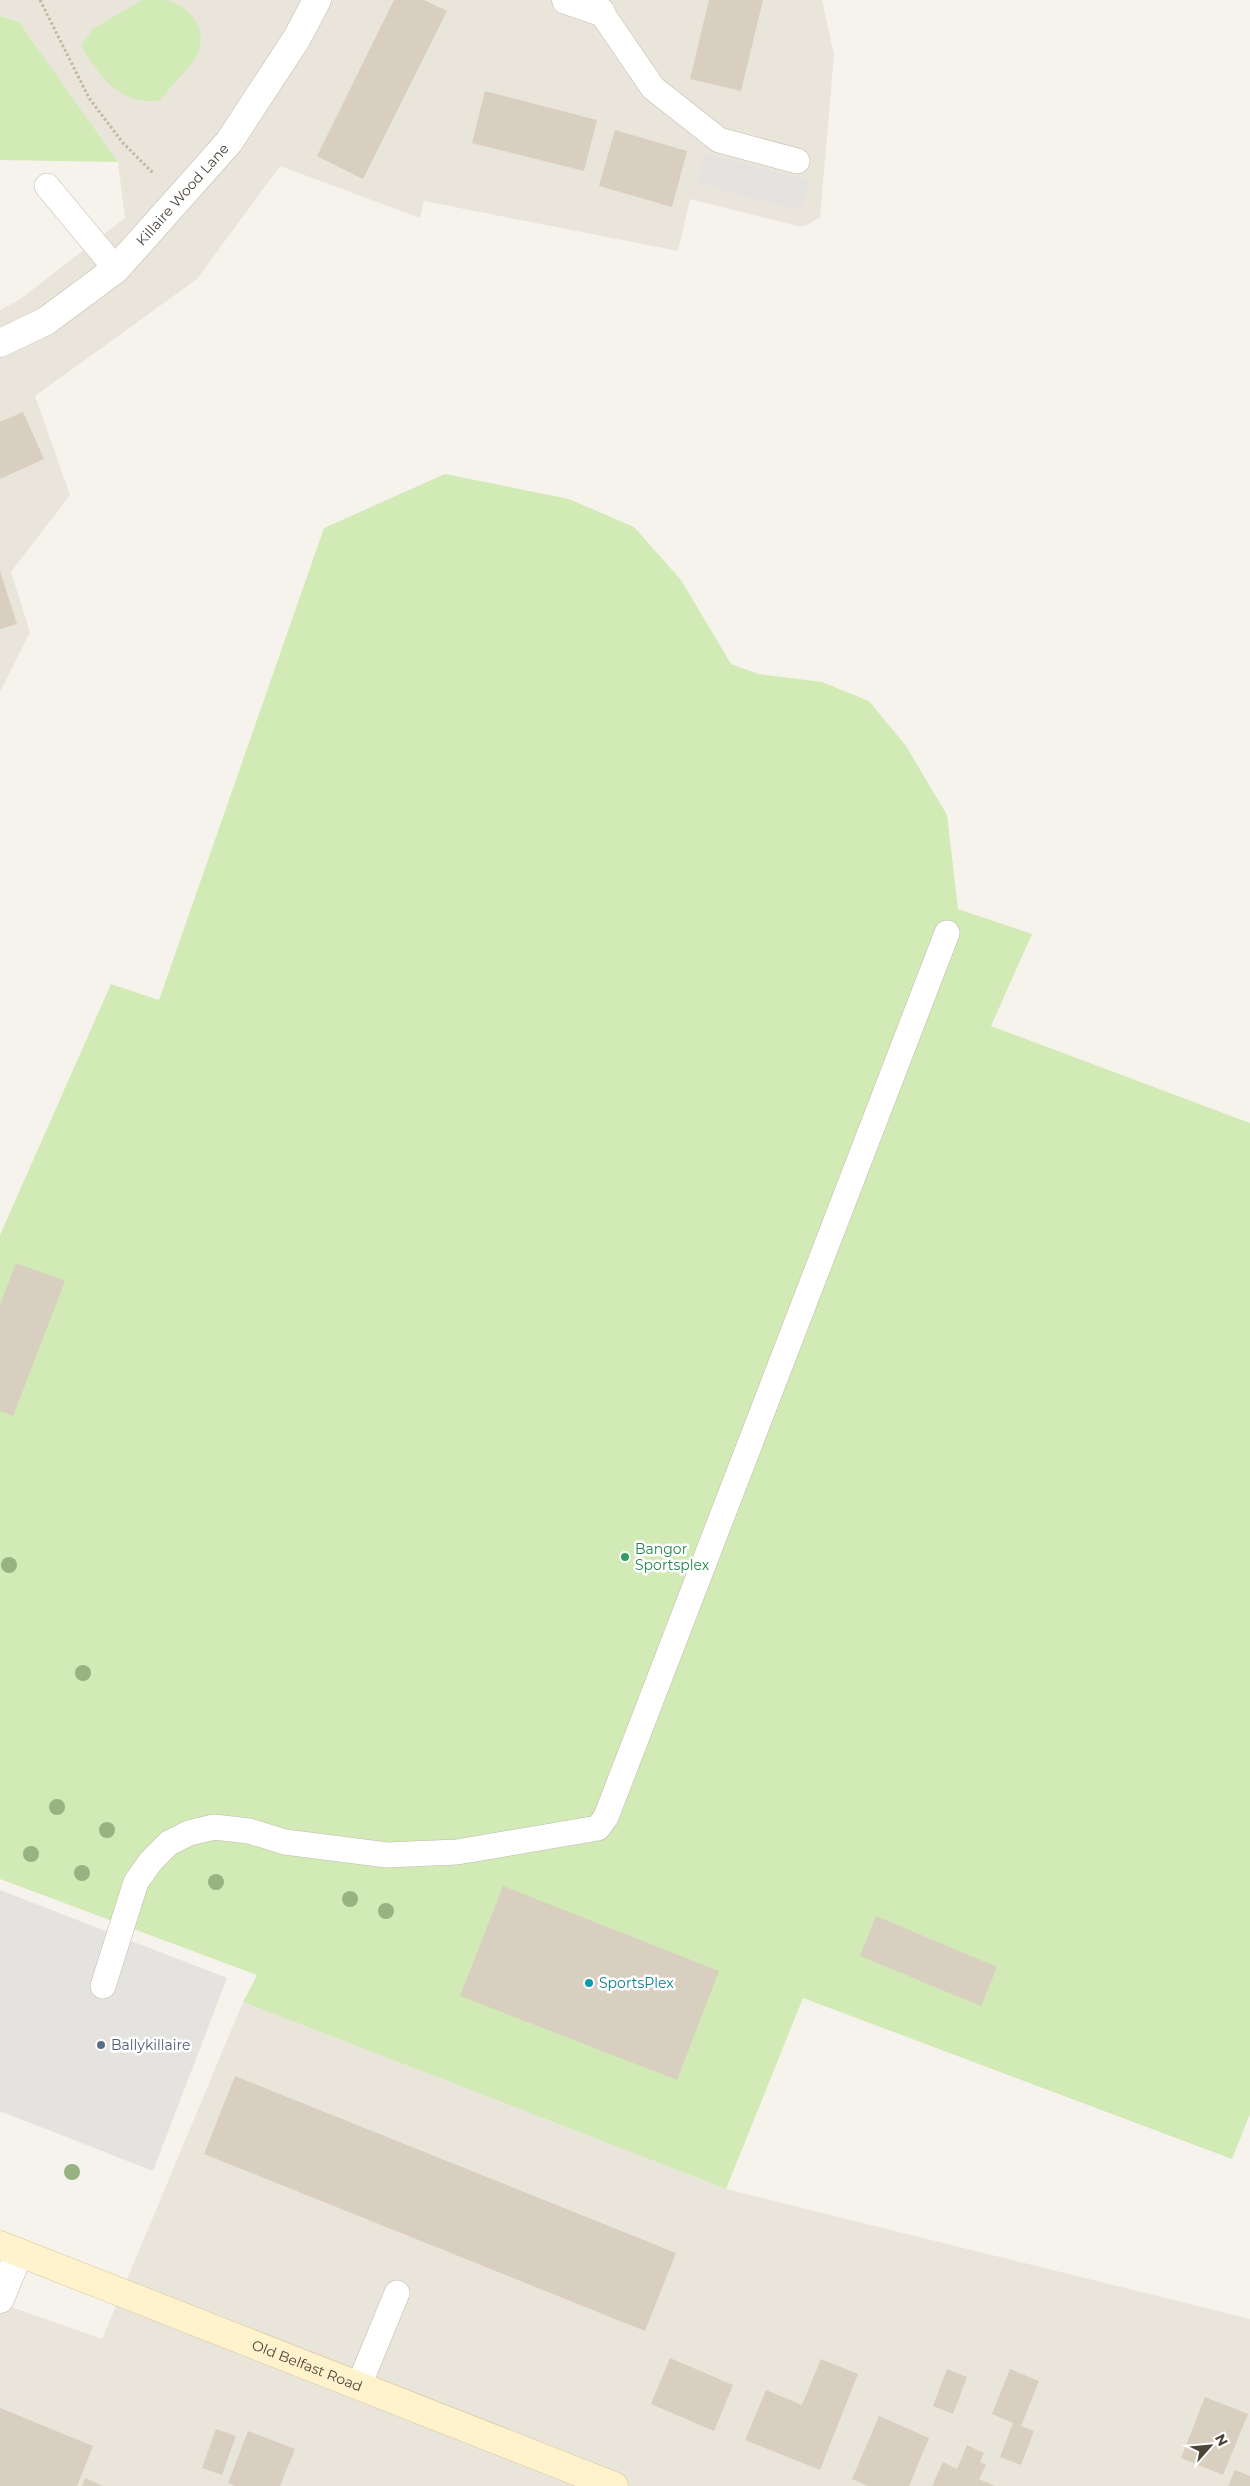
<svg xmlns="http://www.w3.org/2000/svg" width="1250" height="2486" viewBox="0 0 1250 2486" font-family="Montserrat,sans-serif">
	<rect width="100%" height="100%" fill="#f6f3ec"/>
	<!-- residential -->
	<g fill="#eae5da">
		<polygon points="0,0 822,0 834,55 820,218 802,227 690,199 678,251 424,201 420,218 280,166 197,279 35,396 70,495 11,572 30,632 0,692 0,310 19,300 125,218 118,162 19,22 0,16"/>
		<polygon points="243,2002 726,2189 1250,2319 1250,2486 0,2486 0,2303 102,2339"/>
	</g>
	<!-- green -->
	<g fill="#d2eab5">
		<path d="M142,0C149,0 158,0 165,0C191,5 209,31 197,55C188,71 171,86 160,100C121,107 98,75 81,45L93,29Z"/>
		<polygon points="0,16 19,22 118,162 0,160"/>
		<polygon points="445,474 569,499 634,527 681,580 731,664 758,674 822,682 869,701 906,746 947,815 958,909 1032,934 991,1026 1250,1123 1250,2114 1232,2159 803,1998 726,2189 243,2002 257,1975 0,1879 0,1235 111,984 159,1000 324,528"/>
	</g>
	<!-- parking -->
	<g fill="#e5e3e0">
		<polygon points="705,153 809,181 801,211 697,183"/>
		<polygon points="0,1890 227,1978 153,2171 0,2111"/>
	</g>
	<!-- building -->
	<g fill="#d8cfc1">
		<polygon points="394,0 424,0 447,11 363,179 317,156"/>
		<polygon points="709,0 763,0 741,91 690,79"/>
		<polygon points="485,91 597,120 584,171 472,143"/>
		<polygon points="615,130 687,151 672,207 599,186"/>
		<polygon points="23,412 44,459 0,479 0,422"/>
		<polygon points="0,571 17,624 0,629"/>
		<polygon points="16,1263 65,1281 13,1416 0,1411 0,1305"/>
		<polygon points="503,1886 719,1971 677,2080 460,1996"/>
		<polygon points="876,1916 997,1967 981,2006 860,1956"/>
		<polygon points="235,2076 676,2253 645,2331 204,2154"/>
		<polygon points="670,2358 733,2385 714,2431 651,2404"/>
		<polygon points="821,2359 858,2374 820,2470 745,2440 766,2390 802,2405"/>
		<polygon points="947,2369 967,2377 953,2414 933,2406"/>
		<polygon points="1010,2369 1039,2381 1021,2426 1034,2431 1021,2465 1000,2457 1013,2423 992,2414"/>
		<polygon points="1205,2397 1248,2414 1223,2475 1181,2458"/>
		<polygon points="0,2408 93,2446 77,2486 0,2486"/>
		<polygon points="879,2416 929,2438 909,2486 868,2486 852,2479"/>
		<polygon points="216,2429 236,2436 222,2475 202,2468"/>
		<polygon points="248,2431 295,2449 280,2486 235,2486 228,2483"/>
		<polygon points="967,2445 984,2453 980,2462 986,2465 979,2479 995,2486 932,2486 943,2462 957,2469"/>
		<polygon points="1235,2470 1250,2476 1250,2486 1228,2486"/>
		<polygon points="85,2478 103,2486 82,2486"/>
	</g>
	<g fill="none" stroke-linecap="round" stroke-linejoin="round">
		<!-- lane casing -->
		<g stroke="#c2bbae" stroke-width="26">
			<g id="lane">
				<polyline points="601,12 653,88 719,140 797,161"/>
				<polyline points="47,186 116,269"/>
				<polyline points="103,1986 136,1882 151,1861 169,1843 189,1833 214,1827 249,1831 285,1842 387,1855 457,1852 598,1828 606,1817 947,933"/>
				<polyline points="359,2385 397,2293"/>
			</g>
		</g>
		<!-- street casing -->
		<g stroke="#c2bbae" stroke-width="29">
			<g id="street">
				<polyline points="566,0 601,12"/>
				<path id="s1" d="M0,343L46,321L116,269L229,142L297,38L317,0"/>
				<polyline points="0,2299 19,2253"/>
			</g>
		</g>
		<!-- secondary casing -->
		<g stroke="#d6c79b" stroke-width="29">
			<g id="secondary">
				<path id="s2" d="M0,2245L614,2486"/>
			</g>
		</g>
		<!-- path -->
		<polyline stroke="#c4b79f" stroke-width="3" stroke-dasharray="2.5 2.5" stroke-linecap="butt" points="40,0 89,98 123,143 154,174"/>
		<!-- lane -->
		<use href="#lane" stroke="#fff" stroke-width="25"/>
		<!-- street -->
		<use href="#street" stroke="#fff" stroke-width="28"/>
		<!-- secondary -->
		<use href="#secondary" stroke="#fff3cd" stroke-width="28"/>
	</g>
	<!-- trees -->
	<g fill="#97b381">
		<circle cx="9" cy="1565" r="8"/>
		<circle cx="83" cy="1673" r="8"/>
		<circle cx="57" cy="1807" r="8"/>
		<circle cx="107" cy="1830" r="8"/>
		<circle cx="31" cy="1854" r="8"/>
		<circle cx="82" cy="1873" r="8"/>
		<circle cx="216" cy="1882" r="8"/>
		<circle cx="350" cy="1899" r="8"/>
		<circle cx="386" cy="1911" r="8"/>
		<circle cx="72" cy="2172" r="8"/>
	</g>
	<!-- markers -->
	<circle fill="#2e9e5b" stroke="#fff" stroke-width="2" cx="625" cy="1557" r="5"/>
	<circle fill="#0f9aa8" stroke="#fff" stroke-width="2" cx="589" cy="1983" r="5"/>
	<circle fill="#5c6f8a" stroke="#fff" stroke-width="2" cx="101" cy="2045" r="5"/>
	<g text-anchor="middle" stroke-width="5" stroke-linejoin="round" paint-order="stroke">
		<!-- street labels -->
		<g font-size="14" fill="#4b4439" stroke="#fff">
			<text dy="5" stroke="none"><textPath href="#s1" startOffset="238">Killaire Wood Lane</textPath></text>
			<text dy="5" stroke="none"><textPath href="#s2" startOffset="330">Old Belfast Road</textPath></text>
		</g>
		<!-- leisure labels -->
		<g font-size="14" fill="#27864d" stroke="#fff" text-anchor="start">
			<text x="635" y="1554">Bangor<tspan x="635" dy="16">Sportsplex</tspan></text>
		</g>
		<!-- culture labels -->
		<g font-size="14" fill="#0d838f" stroke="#fff" text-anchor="start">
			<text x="599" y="1988">SportsPlex</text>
		</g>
		<!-- service labels -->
		<g font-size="14" fill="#4e5e75" stroke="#fff" text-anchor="start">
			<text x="111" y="2050">Ballykillaire</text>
		</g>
	</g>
	<!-- north arrow -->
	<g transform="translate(1210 2446) rotate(63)" stroke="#ffffff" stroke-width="4" paint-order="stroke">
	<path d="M0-4L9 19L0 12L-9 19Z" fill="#4b4439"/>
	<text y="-8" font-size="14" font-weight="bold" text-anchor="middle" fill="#4b4439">N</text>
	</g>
</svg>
